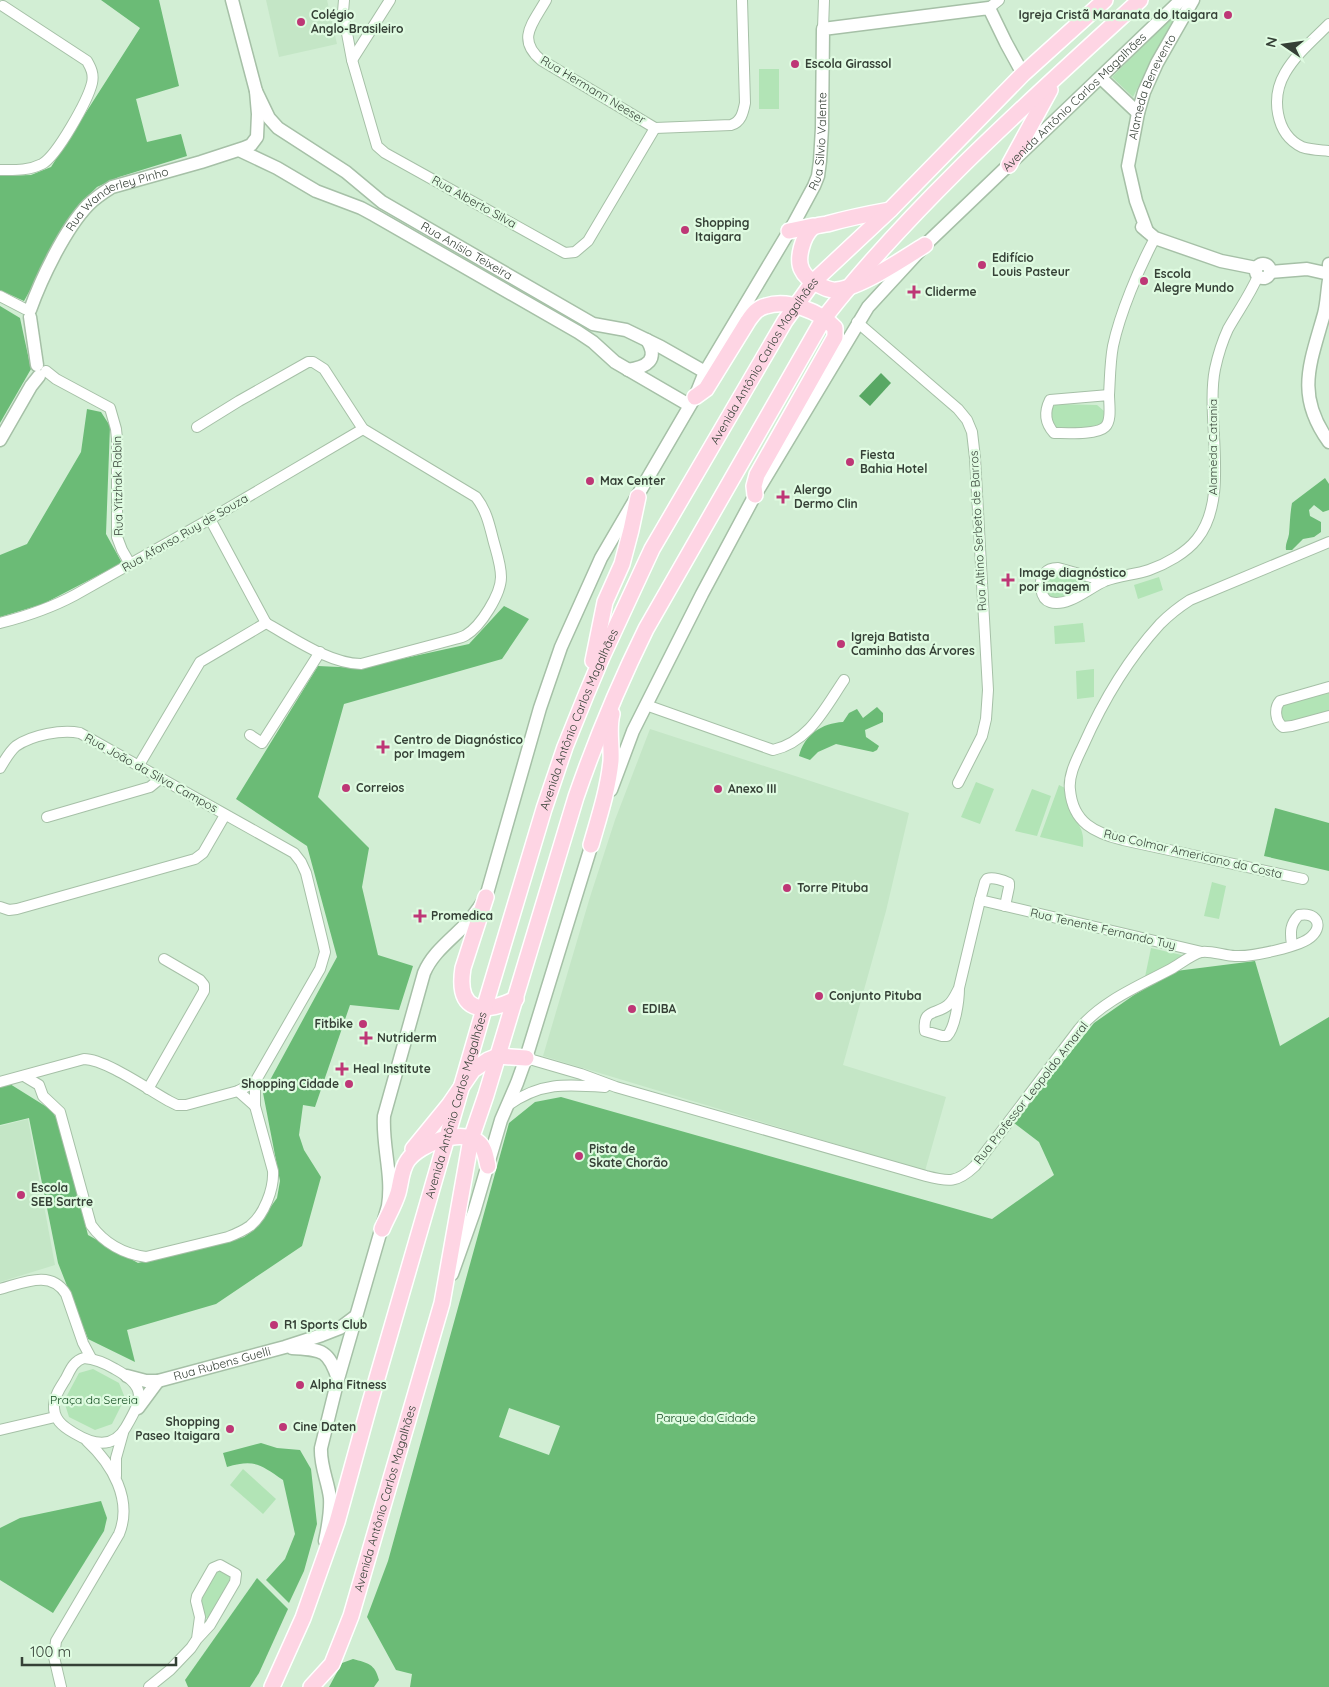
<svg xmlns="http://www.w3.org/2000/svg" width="1329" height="1687" viewBox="0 0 1329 1687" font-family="Quicksand,sans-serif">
	<rect width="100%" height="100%" fill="#d2eed4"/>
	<!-- built -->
	<g fill="#c4e6c6">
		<polygon points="266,0 327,0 337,44 279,57"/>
		<polygon points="650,729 909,813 886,911 843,1065 946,1097 925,1171 543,1056 590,897 615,820"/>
		<polygon points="28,1119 55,1265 0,1282 0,1126"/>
	</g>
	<!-- green -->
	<g fill="#b2e4b6">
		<polygon points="1173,17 1176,20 1149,65 1133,97 1112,77"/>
		<rect x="759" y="69" width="20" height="40"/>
		<polygon points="1056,404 1097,405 1104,411 1103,424 1092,429 1053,429 1051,419 1051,409"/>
		<path d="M1052,571L1091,582L1059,599L1052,598C1043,589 1043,581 1052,571Z"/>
		<polygon points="1159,577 1163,590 1138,599 1134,585"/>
		<polygon points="1083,623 1085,642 1055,644 1054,626"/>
		<polygon points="1094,669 1094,697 1077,699 1076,671"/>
		<polygon points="1329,690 1329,714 1289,725 1282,722 1280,710 1285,703"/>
		<polygon points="976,782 994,789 980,824 961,817"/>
		<path d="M1059,785L1065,788C1066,795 1067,803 1070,809C1077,825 1085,828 1083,847L1040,837Z"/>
		<polygon points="1032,789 1051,796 1037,836 1015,831"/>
		<polygon points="1212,882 1226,886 1219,919 1204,916"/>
		<polygon points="1151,948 1186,956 1145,977"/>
		<polygon points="93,1369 119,1383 125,1398 112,1424 95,1430 69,1417 64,1401 79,1373"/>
		<polygon points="243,1469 276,1499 263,1514 230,1485"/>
		<polygon points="221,1570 231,1576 233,1579 211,1618 208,1619 204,1617 201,1598 217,1571"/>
	</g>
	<!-- forest -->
	<g fill="#6bbb76" fill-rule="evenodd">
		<polygon points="101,0 159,0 179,86 136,99 147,142 181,134 187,156 119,177 97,187 76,208 24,301 0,290 0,176 31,175 51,167 140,28"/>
		<polygon points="0,306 20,318 31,369 0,423"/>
		<polygon points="87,409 101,412 110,426 106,534 122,563 43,604 0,617 0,555 27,544 81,452"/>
		<path d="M1325,478L1329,484V510L1323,512L1314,505L1309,510L1310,516L1321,522V532L1314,537L1303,539L1292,550H1286C1285,544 1288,540 1289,534C1290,523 1290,514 1292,503Z"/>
		<polygon points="504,606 529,619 502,659 344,704 318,797 369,848 362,887 378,955 413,966 399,1010 350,1005 315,1107 303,1105 299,1135 304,1150 321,1177 302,1246 216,1304 127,1330 135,1362 88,1339 58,1263 29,1118 0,1125 0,1087 10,1084 50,1109 58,1120 88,1235 138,1263 244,1237 255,1229 277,1198 280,1181 263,1093 337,957 307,846 236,799 318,666 360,668 469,644"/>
		<path d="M877,707L883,713V722L865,730L866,737L879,746L877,750L873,752L836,744L818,752L810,760L799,756C804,735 822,723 843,722L849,713L857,709L863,718Z"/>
		<polygon points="1275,808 1329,823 1329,871 1264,856"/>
		<path d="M1255,961L1280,1046L1329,1017V1687H410L412,1674L396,1670L367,1617L388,1561L509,1123L535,1102L561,1097L992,1219L1054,1175L1039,1142L1014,1123L1094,1023L1134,995L1176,971ZM509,1408L560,1426L549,1455L499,1437Z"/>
		<path d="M261,1443L277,1448L300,1450L311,1469L317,1524L304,1571L289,1603L266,1580L285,1559L295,1534L283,1480C260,1464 254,1459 227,1467L223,1453Z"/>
		<polygon points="101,1501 107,1518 104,1531 53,1613 0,1580 0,1528 20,1518"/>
		<polygon points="257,1578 288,1609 259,1673 250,1687 188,1687 185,1680"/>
		<path d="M353,1659C368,1663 375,1664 379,1680L374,1687H329L342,1663Z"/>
	</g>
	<!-- water -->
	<polygon fill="#58a864" points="881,373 891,383 870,406 859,396"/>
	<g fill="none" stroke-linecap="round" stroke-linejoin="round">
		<!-- minor casing -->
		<g stroke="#a6c0a7" stroke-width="12">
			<g id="minor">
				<polyline points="344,0 343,12 352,60 377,146 385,153 565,253 575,252 588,241 655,128"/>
				<path d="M546,0C533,23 516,39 541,60L655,128L731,125C741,122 743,113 745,103L742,0"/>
				<polyline points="989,8 999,0"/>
				<path d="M1329,24C1314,39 1296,54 1285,73C1271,97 1275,134 1302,147C1311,150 1320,150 1329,151"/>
				<polyline points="823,29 824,0"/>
				<polyline points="352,60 390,0"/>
				<path d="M0,170C14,170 28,171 42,164C57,156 88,100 92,83C94,74 91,68 87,61L3,6"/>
				<polyline points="0,296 25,309"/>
				<polyline points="857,322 958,409 967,420 972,432 975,458 988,690 986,719 982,736 958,783"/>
				<polyline points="46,371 56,379 110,408 116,429 117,439 117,537 122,550 130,564"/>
				<path d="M1109,395C1109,404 1112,421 1105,427C1097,435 1066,433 1054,433C1045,423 1044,412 1050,400Z"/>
				<path d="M1109,395C1110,379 1110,362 1113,346C1120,313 1139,268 1155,238"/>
				<path d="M197,427L239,401L308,362H313L324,369L363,429L476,497C486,510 489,523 493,539C496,551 501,564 501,577C501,594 481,626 466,635C463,637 459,638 455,639L361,664C330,664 293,638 266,623"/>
				<polyline points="210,519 266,623"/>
				<path d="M1105,581L1058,568C1053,568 1048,569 1045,573C1038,580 1040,599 1050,602C1068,608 1090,587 1105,581C1119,575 1135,575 1149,570C1166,564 1186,553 1197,539C1231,497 1205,419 1215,369C1218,355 1222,342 1228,329C1238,311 1250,295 1258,276"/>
				<path d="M0,623C27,616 51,608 75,595L210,519L363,429"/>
				<path d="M1329,687L1280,701C1274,708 1275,721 1283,727L1292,726L1329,716"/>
				<path d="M646,705L773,750C809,742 825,708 844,680"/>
				<polyline points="250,735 262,743 320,652"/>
				<polyline points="139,765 200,662 266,623"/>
				<path d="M0,768C5,760 9,752 16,746C32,735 62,729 80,733L294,853L301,862L306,873L323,943L325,952L320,969L255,1082L238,1091L186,1105H177L169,1101C149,1090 105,1059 84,1059L0,1082"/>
				<polyline points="47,817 150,787 161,778"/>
				<path d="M1303,879L1123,840C1095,833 1073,823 1070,790C1068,775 1077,759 1083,746C1102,703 1128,659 1160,624C1169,615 1179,607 1190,600L1329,542"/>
				<path d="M980,900L985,882L987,879C993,877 1003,880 1009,883V887L1005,906"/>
				<polyline points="0,907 9,910 17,909 195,859 203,853 225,815"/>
				<path d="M959,988C956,994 953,1001 948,1005C937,1015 922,1008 925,1031L942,1036H947C955,1028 959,1001 959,988L980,900L1202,952"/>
				<path d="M526,1058L581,1074L616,1087L926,1176C949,1182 957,1183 975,1166L1079,1029C1102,1001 1139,986 1171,969C1180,964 1191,955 1201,952C1209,950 1226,956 1235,956C1250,957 1302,947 1312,936C1324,924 1315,912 1299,915C1290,924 1290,932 1292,945"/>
				<path d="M24,1076L39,1085L43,1096L60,1112L91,1225C104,1243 124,1254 146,1257L228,1237C236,1234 243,1231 250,1226C264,1215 274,1189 273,1171L255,1106V1082"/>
				<polyline points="148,1089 204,991 204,985 200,980 164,959"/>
				<polyline points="238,1091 255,1106"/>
				<path d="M507,1106C540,1082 566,1084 605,1087"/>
				<path d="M0,1289C23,1283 51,1269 66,1294L83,1343L91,1358"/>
				<path d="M84,1358C96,1359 105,1363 115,1369C148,1387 142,1399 126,1427C113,1450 92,1444 74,1433C62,1426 53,1419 54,1404C55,1395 60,1388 65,1380C70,1371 73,1361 84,1358Z"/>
				<polyline points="0,1430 55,1417"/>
				<polyline points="116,1476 116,1458 123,1433"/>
				<path d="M61,1687L54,1657L56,1641L119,1534C133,1500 112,1464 87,1441"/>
				<polyline points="149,1687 170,1670 191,1648 197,1639 210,1625 235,1582 236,1574 220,1565 213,1568 197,1596 196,1601 200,1617 197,1639"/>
			</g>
		</g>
		<!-- tertiary casing -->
		<g stroke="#a6c0a7" stroke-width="15">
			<g id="tertiary">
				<polyline points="1101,78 1138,113"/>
				<path id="s1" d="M256,91L269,118L278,128L346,172L382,202L593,324L626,330L661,347L705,372"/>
				<polyline points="239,150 277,168 316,191 361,208 374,215 578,332 593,342 615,362 689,405"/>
				<polyline points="1142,227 1155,238 1221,261 1256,268"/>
				<path id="s2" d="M1147,231L1136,201L1128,166L1138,113L1144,92L1157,63L1193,0"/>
				<circle cx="1263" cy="271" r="7"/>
				<polyline points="1270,272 1307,269 1329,274 1329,264"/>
				<path d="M1329,280C1327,291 1327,303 1324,314C1310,364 1295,395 1329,442"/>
				<path id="s3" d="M30,310C41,279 65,229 88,205C95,198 104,192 112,187L201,162L244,148L251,145L257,137L258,114L256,91L232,0"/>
				<polyline points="30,317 37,365"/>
				<path d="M628,370C647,367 659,360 647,340"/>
				<polyline points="0,440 31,386 39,376"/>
				<path id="s4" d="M611,790L633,731L702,594L755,495L868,307L925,245L1181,0"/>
				<polyline points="452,1274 474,1212 501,1120 517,1083 526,1058 594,837"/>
				<path d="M292,1348C322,1350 328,1349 338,1379"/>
				<path id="s5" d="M127,1376L146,1381H158L285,1347L322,1335L340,1328L356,1316"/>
				<polyline points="138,1408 158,1381"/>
				<path id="s6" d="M325,1541C328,1527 331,1513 330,1498C328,1481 320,1466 321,1448L338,1379L388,1206C393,1175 382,1146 384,1116L424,973C432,954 448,942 462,928C472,919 479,908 486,897L540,708L561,647L601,558L695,397L705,372L794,223L814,186L818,176L820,161L822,128L823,29L989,8L1006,43L1023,74"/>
			</g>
		</g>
		<!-- primary casing -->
		<g stroke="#fff" stroke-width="18">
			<g id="primary">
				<polyline points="1009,165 1050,90"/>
				<path d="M890,210C868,214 848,218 827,224C822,225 816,225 812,228C803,236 796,259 802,270C805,277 813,282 819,285C825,288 831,291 837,290C861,287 903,259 925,245"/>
				<polyline points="789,231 813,226"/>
				<path d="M695,397L706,389L748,321C753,314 757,308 766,306C788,299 820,311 835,328V337L757,475L754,486L755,495"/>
				<polyline points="593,661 605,602 622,564 631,530 638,497"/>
				<path d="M591,845C599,817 608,790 611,761C612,745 608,729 612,714"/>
				<path d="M486,897L463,968C456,1012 482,1015 516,999"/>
				<polyline points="413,1149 449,1105 473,1070 488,1060 498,1056 526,1058"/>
				<path d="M382,1229C387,1217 394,1206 398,1193C401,1183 401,1169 408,1160C420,1144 460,1128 478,1142C485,1147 486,1158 488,1166"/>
				<path id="s7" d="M272,1687L303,1618L337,1522L369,1406L484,1009L544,809L565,747L586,695L602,657L652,549L785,321L813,282L890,210L1023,74L1105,0"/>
				<path id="s8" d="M311,1687L332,1664L351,1616L442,1303L471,1139L486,1095L576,797C596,739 619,684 646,629L824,318C916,201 1030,101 1140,0"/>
			</g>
		</g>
		<!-- minor -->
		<use href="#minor" stroke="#fff" stroke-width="10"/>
		<!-- tertiary -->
		<use href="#tertiary" stroke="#fff" stroke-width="12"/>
		<!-- primary -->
		<use href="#primary" stroke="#fed5e4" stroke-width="15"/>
	</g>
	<!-- markers -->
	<g fill="#be3776" stroke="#dffbe1" stroke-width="2">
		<circle cx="1228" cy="15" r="5"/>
		<circle cx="301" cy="22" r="5"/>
		<circle cx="795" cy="64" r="5"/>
		<circle cx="685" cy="230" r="5"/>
		<circle cx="982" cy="265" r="5"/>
		<circle cx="1144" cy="281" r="5"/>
		<path d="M911.5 284.5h5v5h5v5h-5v5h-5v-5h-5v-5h5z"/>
		<circle cx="850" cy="462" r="5"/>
		<circle cx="590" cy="481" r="5"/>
		<path d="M780.5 489.5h5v5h5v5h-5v5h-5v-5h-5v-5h5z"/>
		<path d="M1005.5 572.5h5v5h5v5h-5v5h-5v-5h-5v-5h5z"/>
		<circle cx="841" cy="644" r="5"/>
		<path d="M380.5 739.5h5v5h5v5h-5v5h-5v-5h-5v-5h5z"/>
		<circle cx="346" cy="788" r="5"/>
		<circle cx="718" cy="789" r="5"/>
		<circle cx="787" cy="888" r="5"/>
		<path d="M417.5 908.5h5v5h5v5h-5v5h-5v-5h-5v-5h5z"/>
		<circle cx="819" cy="996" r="5"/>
		<circle cx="632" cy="1009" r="5"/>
		<circle cx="363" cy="1024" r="5"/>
		<path d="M363.5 1030.5h5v5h5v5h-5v5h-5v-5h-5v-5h5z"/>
		<path d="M339.5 1061.5h5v5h5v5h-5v5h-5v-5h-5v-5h5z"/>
		<circle cx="349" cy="1084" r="5"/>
		<circle cx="579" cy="1156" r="5"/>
		<circle cx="21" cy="1195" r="5"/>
		<circle cx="274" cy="1325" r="5"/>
		<circle cx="300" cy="1385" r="5"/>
		<circle cx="283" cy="1427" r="5"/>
		<circle cx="230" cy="1429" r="5"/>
	</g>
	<g text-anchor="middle" stroke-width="4.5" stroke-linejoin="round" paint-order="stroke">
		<!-- poi labels -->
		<g font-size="12" font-weight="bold" fill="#354036" stroke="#dffbe1" text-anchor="start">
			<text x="311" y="19">Colégio<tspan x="311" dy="14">Anglo-Brasileiro</tspan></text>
			<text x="1218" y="19" text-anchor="end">Igreja Cristã Maranata do Itaigara</text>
			<text x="805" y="68">Escola Girassol</text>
			<text x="695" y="227">Shopping<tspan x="695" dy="14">Itaigara</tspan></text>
			<text x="992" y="262">Edifício<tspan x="992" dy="14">Louis Pasteur</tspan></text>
			<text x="1154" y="278">Escola<tspan x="1154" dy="14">Alegre Mundo</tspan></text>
			<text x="925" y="296">Cliderme</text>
			<text x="860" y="459">Fiesta<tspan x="860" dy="14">Bahia Hotel</tspan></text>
			<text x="600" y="485">Max Center</text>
			<text x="794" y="494">Alergo<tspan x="794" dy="14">Dermo Clin</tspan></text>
			<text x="1019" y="577">Image diagnóstico<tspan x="1019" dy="14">por imagem</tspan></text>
			<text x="851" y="641">Igreja Batista<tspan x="851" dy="14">Caminho das Árvores</tspan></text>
			<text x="394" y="744">Centro de Diagnóstico<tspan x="394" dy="14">por Imagem</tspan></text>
			<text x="356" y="792">Correios</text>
			<text x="728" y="793">Anexo III</text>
			<text x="797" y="892">Torre Pituba</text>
			<text x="431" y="920">Promedica</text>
			<text x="829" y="1000">Conjunto Pituba</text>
			<text x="642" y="1013">EDIBA</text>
			<text x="353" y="1028" text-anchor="end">Fitbike</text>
			<text x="377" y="1042">Nutriderm</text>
			<text x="353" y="1073">Heal Institute</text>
			<text x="339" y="1088" text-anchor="end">Shopping Cidade</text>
			<text x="589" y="1153">Pista de<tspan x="589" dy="14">Skate Chorão</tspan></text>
			<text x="31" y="1192">Escola<tspan x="31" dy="14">SEB Sartre</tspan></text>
			<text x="284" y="1329">R1 Sports Club</text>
			<text x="310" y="1389">Alpha Fitness</text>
			<text x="220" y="1426" text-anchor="end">Shopping<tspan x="220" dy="14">Paseo Itaigara</tspan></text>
			<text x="293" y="1431">Cine Daten</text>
		</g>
		<!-- street labels -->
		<g font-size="12" fill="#354036" stroke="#dffbe1">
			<text dy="4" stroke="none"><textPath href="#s2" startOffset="151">Alameda Benevento</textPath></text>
			<text transform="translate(593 90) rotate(31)" y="4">Rua Hermann Neeser</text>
			<text dy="4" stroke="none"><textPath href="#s4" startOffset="839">Avenida Antônio Carlos Magalhães</textPath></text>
			<text dy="4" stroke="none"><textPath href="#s6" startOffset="1516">Rua Silvio Valente</textPath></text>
			<text transform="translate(474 202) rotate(29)" y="4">Rua Alberto Silva</text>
			<text dy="4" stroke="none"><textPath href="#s3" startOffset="149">Rua Wanderley Pinho</textPath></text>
			<text dy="4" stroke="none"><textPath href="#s1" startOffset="269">Rua Anísio Teixeira</textPath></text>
			<text dy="4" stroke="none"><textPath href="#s7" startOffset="1421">Avenida Antônio Carlos Magalhães</textPath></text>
			<text transform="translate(1213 447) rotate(-90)" y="4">Alameda Catania</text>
			<text transform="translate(118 486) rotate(-91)" y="4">Rua Yitzhak Rabin</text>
			<text transform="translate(978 531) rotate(-93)" y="4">Rua Altino Serbeto de Barros</text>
			<text transform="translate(185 533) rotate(-30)" y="4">Rua Afonso Ruy de Souza</text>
			<text dy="4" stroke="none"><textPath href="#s7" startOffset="1016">Avenida Antônio Carlos Magalhães</textPath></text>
			<text transform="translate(151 773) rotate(29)" y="4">Rua João da Silva Campos</text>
			<text transform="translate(1193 854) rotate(13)" y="4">Rua Colmar Americano da Costa</text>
			<text transform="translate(1103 929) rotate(13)" y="4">Rua Tenente Fernando Tuy</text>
			<text transform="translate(1031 1093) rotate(-52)" y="4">Rua Professor Leopoldo Amaral</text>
			<text dy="4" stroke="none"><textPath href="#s7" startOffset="611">Avenida Antônio Carlos Magalhães</textPath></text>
			<text dy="4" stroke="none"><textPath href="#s5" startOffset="98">Rua Rubens Guelli</textPath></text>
			<text dy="4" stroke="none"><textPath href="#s8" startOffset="205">Avenida Antônio Carlos Magalhães</textPath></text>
		</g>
		<!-- park labels -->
		<g font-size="12" fill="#114b1e" stroke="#dffbe1">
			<text x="94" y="1404">Praça da Sereia</text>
			<text x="706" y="1422">Parque da Cidade</text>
		</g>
	</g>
	<!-- north arrow -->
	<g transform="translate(1284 45) rotate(283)" stroke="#dffbe1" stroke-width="4" paint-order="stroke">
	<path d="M0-4L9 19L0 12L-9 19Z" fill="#354036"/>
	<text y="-8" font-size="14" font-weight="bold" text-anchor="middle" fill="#354036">N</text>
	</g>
	<!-- scale -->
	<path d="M22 1657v8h154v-8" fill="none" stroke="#354036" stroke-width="2.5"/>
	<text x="30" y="1657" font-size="15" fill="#354036" stroke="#dffbe1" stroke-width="4" paint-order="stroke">100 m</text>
</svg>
